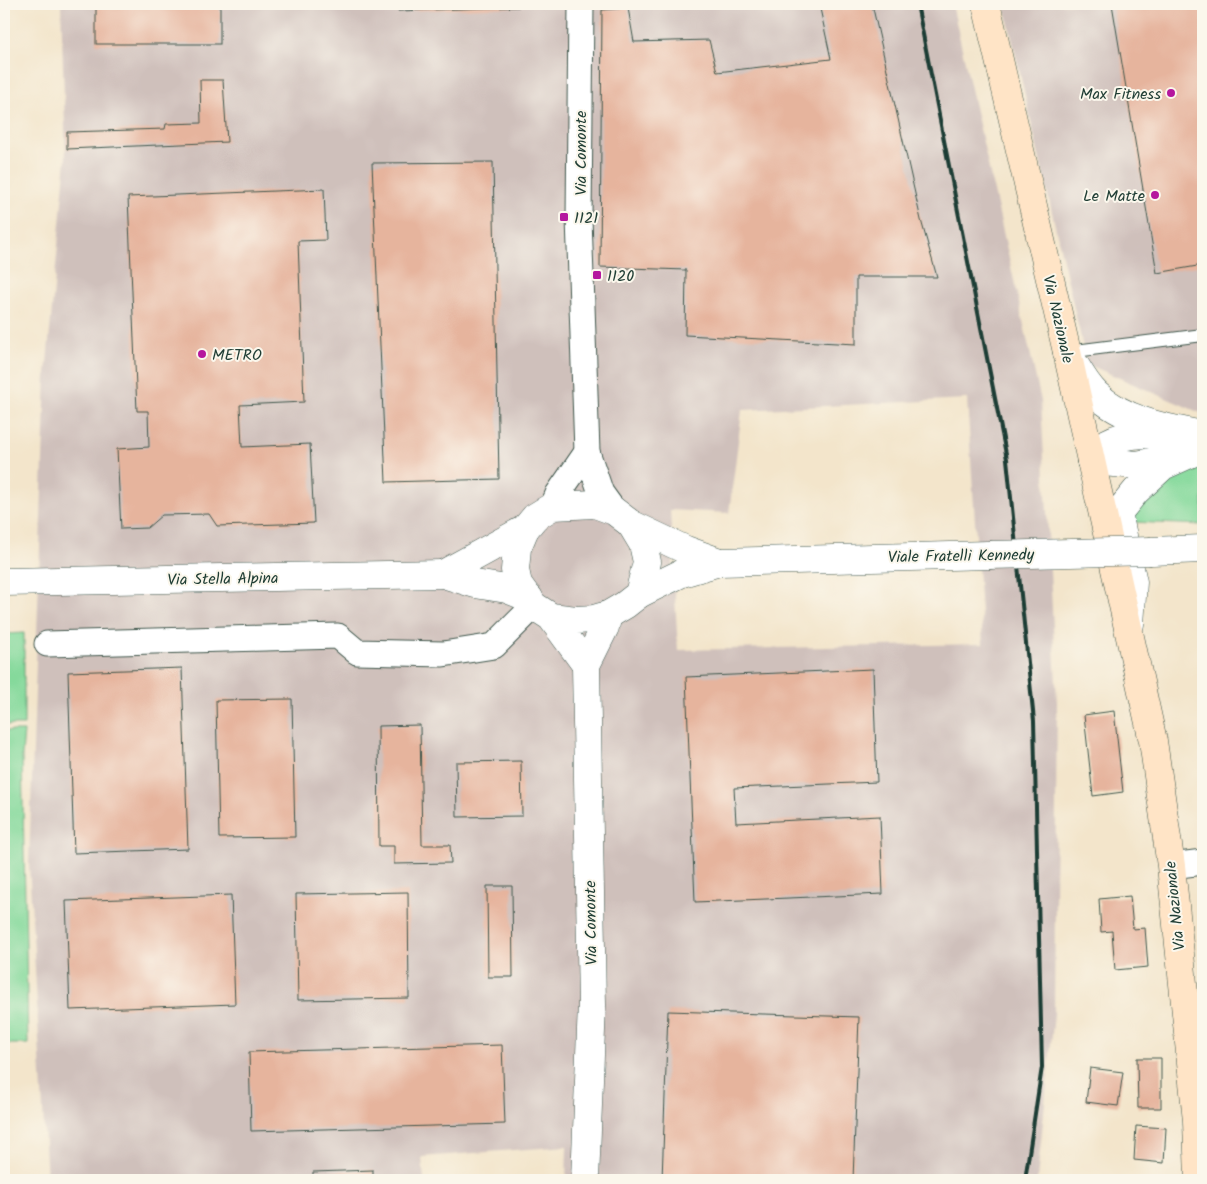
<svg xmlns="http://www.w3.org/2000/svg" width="1207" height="1184" viewBox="0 0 1207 1184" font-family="Kalam,sans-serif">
	<rect width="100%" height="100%" fill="#fbf7ec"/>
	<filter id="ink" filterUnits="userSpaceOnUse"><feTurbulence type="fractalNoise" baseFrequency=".02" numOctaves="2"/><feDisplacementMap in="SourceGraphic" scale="10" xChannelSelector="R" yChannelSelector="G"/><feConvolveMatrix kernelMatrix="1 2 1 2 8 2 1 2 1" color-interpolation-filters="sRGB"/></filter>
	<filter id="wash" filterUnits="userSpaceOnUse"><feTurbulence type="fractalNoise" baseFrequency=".0096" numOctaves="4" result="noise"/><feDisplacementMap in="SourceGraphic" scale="20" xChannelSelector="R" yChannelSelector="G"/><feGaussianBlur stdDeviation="1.12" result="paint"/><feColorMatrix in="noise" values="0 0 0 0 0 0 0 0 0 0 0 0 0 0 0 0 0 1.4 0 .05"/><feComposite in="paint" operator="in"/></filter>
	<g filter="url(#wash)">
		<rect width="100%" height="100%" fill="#f3e5cb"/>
		<!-- industrial -->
		<g fill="#cfc0bb" fill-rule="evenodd">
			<path d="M61,4H952L1041,401L1057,702L1054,1014L1037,1180H566L567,1146L422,1157L424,1180H47L29,864L46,373L66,159ZM967,399L983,644L678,650L670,510L729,513L742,410Z"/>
			<polygon points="1004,4 1203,4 1203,414 1087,364"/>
		</g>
		<!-- green -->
		<g fill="#85d99b" stroke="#528b68">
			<polygon points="1203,458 1203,525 1130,522 1142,495"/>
			<polygon points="24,633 24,725 4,725 4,634"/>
			<polygon points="4,731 24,731 22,755 28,1044 4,1044"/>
		</g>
		<g id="blocks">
			<!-- building -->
			<g fill="#e6b49d">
				<rect x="96" y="4" width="124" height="40"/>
				<polygon points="398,4 519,4 519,7 398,11"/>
				<polygon points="819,4 872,4 921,220 937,277 856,277 856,344 685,335 686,270 600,267 602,10 628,8 634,42 709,40 717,72 831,59"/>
				<polygon points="1112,4 1203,4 1203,265 1157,273"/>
				<polygon points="200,80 223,80 227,142 67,149 67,132 165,129 166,124 201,123"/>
				<polygon points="493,162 499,479 386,482 372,163"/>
				<polygon points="324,189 326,240 298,241 304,402 240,405 242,447 310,444 314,523 217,526 209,514 162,515 147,528 121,529 117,449 149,447 148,411 137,411 128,197"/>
				<polygon points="182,668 188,849 74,853 68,672"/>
				<polygon points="873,669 877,782 734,788 736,823 880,816 883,894 695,902 686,677"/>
				<polygon points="292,699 295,837 219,838 216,700"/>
				<polygon points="1114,711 1123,792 1093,796 1084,715"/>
				<polygon points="420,725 422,845 450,845 451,863 394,864 394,846 379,846 378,726"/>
				<polygon points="521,761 522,816 457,817 456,762"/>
				<polygon points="487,886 512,886 513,977 488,977"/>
				<polygon points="408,892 409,998 298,1000 296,894"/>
				<polygon points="231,895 235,1004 70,1010 66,901"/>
				<polygon points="1130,896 1133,929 1145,928 1148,967 1115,970 1112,931 1101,932 1099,899"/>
				<polygon points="668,1011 859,1017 853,1180 662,1180"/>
				<polygon points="502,1045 505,1124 251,1131 249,1052"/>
				<polygon points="1137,1058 1161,1058 1161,1108 1138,1108"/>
				<polygon points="1090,1068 1123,1072 1118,1106 1086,1102"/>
				<polygon points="1136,1126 1166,1128 1164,1163 1134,1160"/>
				<polygon points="373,1170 373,1180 313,1180 313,1172"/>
			</g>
		</g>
	</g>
	<g filter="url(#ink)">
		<use href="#blocks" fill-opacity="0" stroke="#3f564b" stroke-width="1"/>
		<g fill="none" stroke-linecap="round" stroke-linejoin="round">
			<!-- service casing -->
			<g stroke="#3f564b" stroke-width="14">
				<polyline id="service" points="1067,352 1203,335"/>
			</g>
			<!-- minor casing -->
			<g stroke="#3f564b" stroke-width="27">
				<g id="minor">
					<polyline points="581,4 579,218 587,452 601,493 614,511"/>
					<polyline points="553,506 558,494 587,452"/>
					<polyline points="47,644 338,636 357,652 443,654 494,646 534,606"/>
					<polyline points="1171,866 1203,862"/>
				</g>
			</g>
			<!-- tertiary casing -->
			<g stroke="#3f564b" stroke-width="29">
				<g id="tertiary">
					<path d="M1067,352C1076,365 1084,383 1096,394C1124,421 1166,428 1203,435"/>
					<path d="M1091,461C1096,455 1101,447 1107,443C1125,433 1146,433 1165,436"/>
					<polyline points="1091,461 1138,465 1160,460 1173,454"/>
					<polyline points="631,524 686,550 719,562"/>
					<polyline points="1151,551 1203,549"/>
					<polyline points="443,574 525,529"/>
					<polyline points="4,582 443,574 475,584 507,589 529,598"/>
					<polyline points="639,594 682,573 719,562 989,555"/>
					<polyline points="551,617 576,620 594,619 608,615 625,605 639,594 647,562 643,544 631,524 614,511 595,504 553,506 535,517 525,529 517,548 515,570 518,584 534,606 551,617 586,665"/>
					<polyline points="1130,624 1133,582 1118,513 1136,491 1163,466 1203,448"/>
					<polyline points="585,1180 592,1005 586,665 605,627 608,615"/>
				</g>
			</g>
			<!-- secondary casing -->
			<g stroke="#3f564b" stroke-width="29">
				<polyline id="secondary" points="986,4 1067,352 1153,741 1171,866 1197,1121 1199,1180"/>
			</g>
			<!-- service -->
			<use href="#service" stroke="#fff" stroke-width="12"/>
			<!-- minor -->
			<use href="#minor" stroke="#fff" stroke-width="25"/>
			<!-- tertiary -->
			<use href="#tertiary" stroke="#fff" stroke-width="28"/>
			<!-- secondary -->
			<use href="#secondary" stroke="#ffe4c6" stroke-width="28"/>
			<!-- rail -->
			<polyline stroke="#1f3d34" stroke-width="4" points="917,4 1007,459 1034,721 1042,1067 1025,1180"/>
			<!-- tertiary-bridge casing -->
			<g stroke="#3f564b" stroke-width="29" stroke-linecap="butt">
				<polyline id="tertiary-bridge" points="989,555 1151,551"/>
			</g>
			<!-- tertiary-bridge -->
			<use href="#tertiary-bridge" stroke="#fff" stroke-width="28"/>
		</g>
	</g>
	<!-- markers -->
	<g fill="#b5179e" stroke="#fbf7ec" stroke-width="2">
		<circle cx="1171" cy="93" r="5"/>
		<circle cx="1155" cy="195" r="5"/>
		<rect x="559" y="212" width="10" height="10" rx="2.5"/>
		<rect x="592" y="270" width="10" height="10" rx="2.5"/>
		<circle cx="202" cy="354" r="5"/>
	</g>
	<g text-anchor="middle" stroke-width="4" stroke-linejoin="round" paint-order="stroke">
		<!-- poi labels -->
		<g font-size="16" fill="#1f3d34" stroke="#fbf7ec" text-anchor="start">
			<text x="1161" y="99" text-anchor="end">Max Fitness</text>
			<text x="1145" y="201" text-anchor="end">Le Matte</text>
			<text x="574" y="223">1121</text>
			<text x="607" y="281">1120</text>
			<text x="212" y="360">METRO</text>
		</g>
		<!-- street labels -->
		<g font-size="16" fill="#1f3d34" stroke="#fbf7ec">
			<text transform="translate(580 153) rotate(-90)" y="6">Via Comonte</text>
			<text transform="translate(1059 319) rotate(77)" y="6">Via Nazionale</text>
			<text transform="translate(961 555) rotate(-1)" y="6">Viale Fratelli Kennedy</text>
			<text transform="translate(223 578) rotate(-1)" y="6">Via Stella Alpina</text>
			<text transform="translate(1174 906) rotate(-96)" y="6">Via Nazionale</text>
			<text transform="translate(590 923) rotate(-91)" y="6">Via Comonte</text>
		</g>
	</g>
	<!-- margin -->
	<rect width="1207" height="1184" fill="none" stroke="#fbf7ec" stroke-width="20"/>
</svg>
